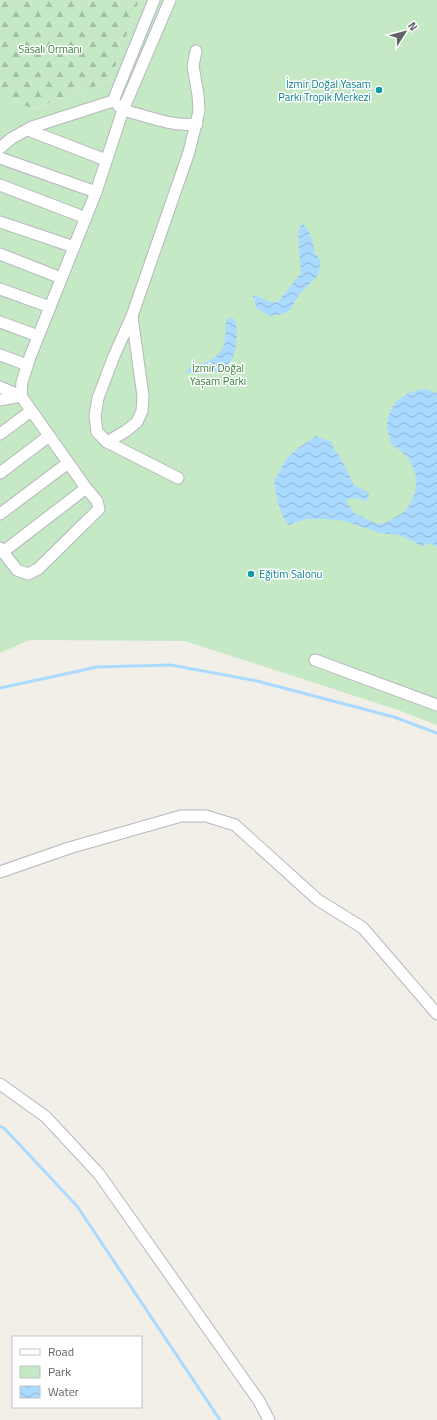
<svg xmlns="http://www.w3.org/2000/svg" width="437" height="1420" viewBox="0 0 437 1420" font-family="'Titillium Web',sans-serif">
	<defs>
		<pattern id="forest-firs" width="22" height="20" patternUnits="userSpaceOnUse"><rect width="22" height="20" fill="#c5e8c5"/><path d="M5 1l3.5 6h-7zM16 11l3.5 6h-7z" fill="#a3c0a4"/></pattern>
		<pattern id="water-waves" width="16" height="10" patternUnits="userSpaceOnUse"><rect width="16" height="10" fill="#aadaff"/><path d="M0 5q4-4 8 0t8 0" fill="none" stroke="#8eb4d2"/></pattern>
	</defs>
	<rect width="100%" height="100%" fill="#f1efe8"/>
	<!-- green -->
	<polygon fill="#c5e8c5" points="139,0 437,0 437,725 398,710 185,641 29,640 0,653 0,94 34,109 110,81"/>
	<!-- forest -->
	<polygon fill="url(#forest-firs)" points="0,0 139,0 110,81 33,109 0,94"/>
	<!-- water -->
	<g fill="url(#water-waves)">
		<path d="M303,223L308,230L312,240L315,253L321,262L318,275L299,295L289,311L283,314L270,316L257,309L253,296C264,295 265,304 278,302L301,273L298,231Z"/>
		<path d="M227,318L235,319C242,358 228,381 186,372L191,366C203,365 218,359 223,347C226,342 225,326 227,318Z"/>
		<path d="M426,389L437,393V547L430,543L422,546L400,535L380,533L345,521L325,519H307L288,525C278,511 276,496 274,480C279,474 281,469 284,463C291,451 305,444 316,436L332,442L334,450L339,455L354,485L369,493L367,501L355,498L346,499L348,504L354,513C364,516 371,524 382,524C386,523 390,520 393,518C397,516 401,515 404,512C425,488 418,459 391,444C390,438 387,431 387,425C389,402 405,391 426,389Z"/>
	</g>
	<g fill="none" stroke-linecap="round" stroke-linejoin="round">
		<!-- stream -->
		<g stroke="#aadaff" stroke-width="3">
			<polyline points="0,688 97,667 171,665 257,681 394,717 437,733"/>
			<polyline points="0,1126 5,1129 77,1206 220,1420"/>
		</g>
		<!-- minor casing -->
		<g stroke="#b5b8bc" stroke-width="13">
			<g id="minor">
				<path d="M118,105L123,110C146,116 173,127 197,124"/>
				<polyline points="28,130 106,160"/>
				<polyline points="0,148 12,138 32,127 113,101 154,0"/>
				<polyline points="0,158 96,192"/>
				<polyline points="0,185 86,218"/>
				<polyline points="0,222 74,247"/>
				<polyline points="0,254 61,278"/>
				<polyline points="0,289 50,307"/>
				<polyline points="0,322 38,336"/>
				<polyline points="0,355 27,365"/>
				<polyline points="0,387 21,396"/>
				<polyline points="0,400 21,396"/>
				<polyline points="0,434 31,411"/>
				<polyline points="107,442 126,431 137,422 142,411 143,396 132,317"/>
				<polyline points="0,473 49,436"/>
				<polyline points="178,478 107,442 97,432 95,416 98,398 114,356 132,316 189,152 199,111 198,95 193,66 196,51"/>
				<polyline points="0,514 68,463"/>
				<polyline points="0,548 17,570 28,574 38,569 99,509 97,501 86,488 21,396 22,382 30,357 96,192 123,110 170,0"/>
				<polyline points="3,552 86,488"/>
				<polyline points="315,660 437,705"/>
				<polyline points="0,872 69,848 181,816 206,816 235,825 318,900 363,928 437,1014"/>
				<polyline points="0,1084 46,1117 99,1174 259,1401 269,1420"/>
			</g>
		</g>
		<!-- minor -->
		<use href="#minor" stroke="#fff" stroke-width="11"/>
	</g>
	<!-- markers -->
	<g fill="#0f9aa8" stroke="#fff" stroke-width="1.5">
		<circle cx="379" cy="90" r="4"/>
		<circle cx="251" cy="574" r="4"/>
	</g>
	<g text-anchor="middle" stroke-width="3" stroke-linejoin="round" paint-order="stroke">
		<!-- park labels -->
		<g font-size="11" fill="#348238" stroke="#fff">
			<text x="50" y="53">Sasalı Ormanı</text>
			<text x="218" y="372">İzmir Doğal<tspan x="218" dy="13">Yaşam Parkı</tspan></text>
		</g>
		<!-- culture labels -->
		<g font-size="11" fill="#0d838f" stroke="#fff" text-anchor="end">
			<text x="371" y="88">İzmir Doğal Yaşam<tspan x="371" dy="13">Parkı Tropik Merkezi</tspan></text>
			<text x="259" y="578" text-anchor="start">Eğitim Salonu</text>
		</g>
	</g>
	<!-- legend -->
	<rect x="12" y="1336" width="130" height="72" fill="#ffffff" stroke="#bfc1c3"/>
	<rect x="20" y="1349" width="20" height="6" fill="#ffffff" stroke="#bfc1c3"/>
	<text x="48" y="1356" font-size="12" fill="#5f6368">Road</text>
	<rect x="20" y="1366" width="20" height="12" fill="#c5e8c5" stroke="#bfc1c3"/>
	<text x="48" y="1376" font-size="12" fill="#5f6368">Park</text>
	<rect x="20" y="1386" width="20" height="12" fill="url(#water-waves)" stroke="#bfc1c3"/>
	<text x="48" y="1396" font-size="12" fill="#5f6368">Water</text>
	<!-- north arrow -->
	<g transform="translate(405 32) rotate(54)" stroke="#ffffff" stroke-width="3" paint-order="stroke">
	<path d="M0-3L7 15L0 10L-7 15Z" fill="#5f6368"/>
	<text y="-6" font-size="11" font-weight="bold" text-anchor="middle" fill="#5f6368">N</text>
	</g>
</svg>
